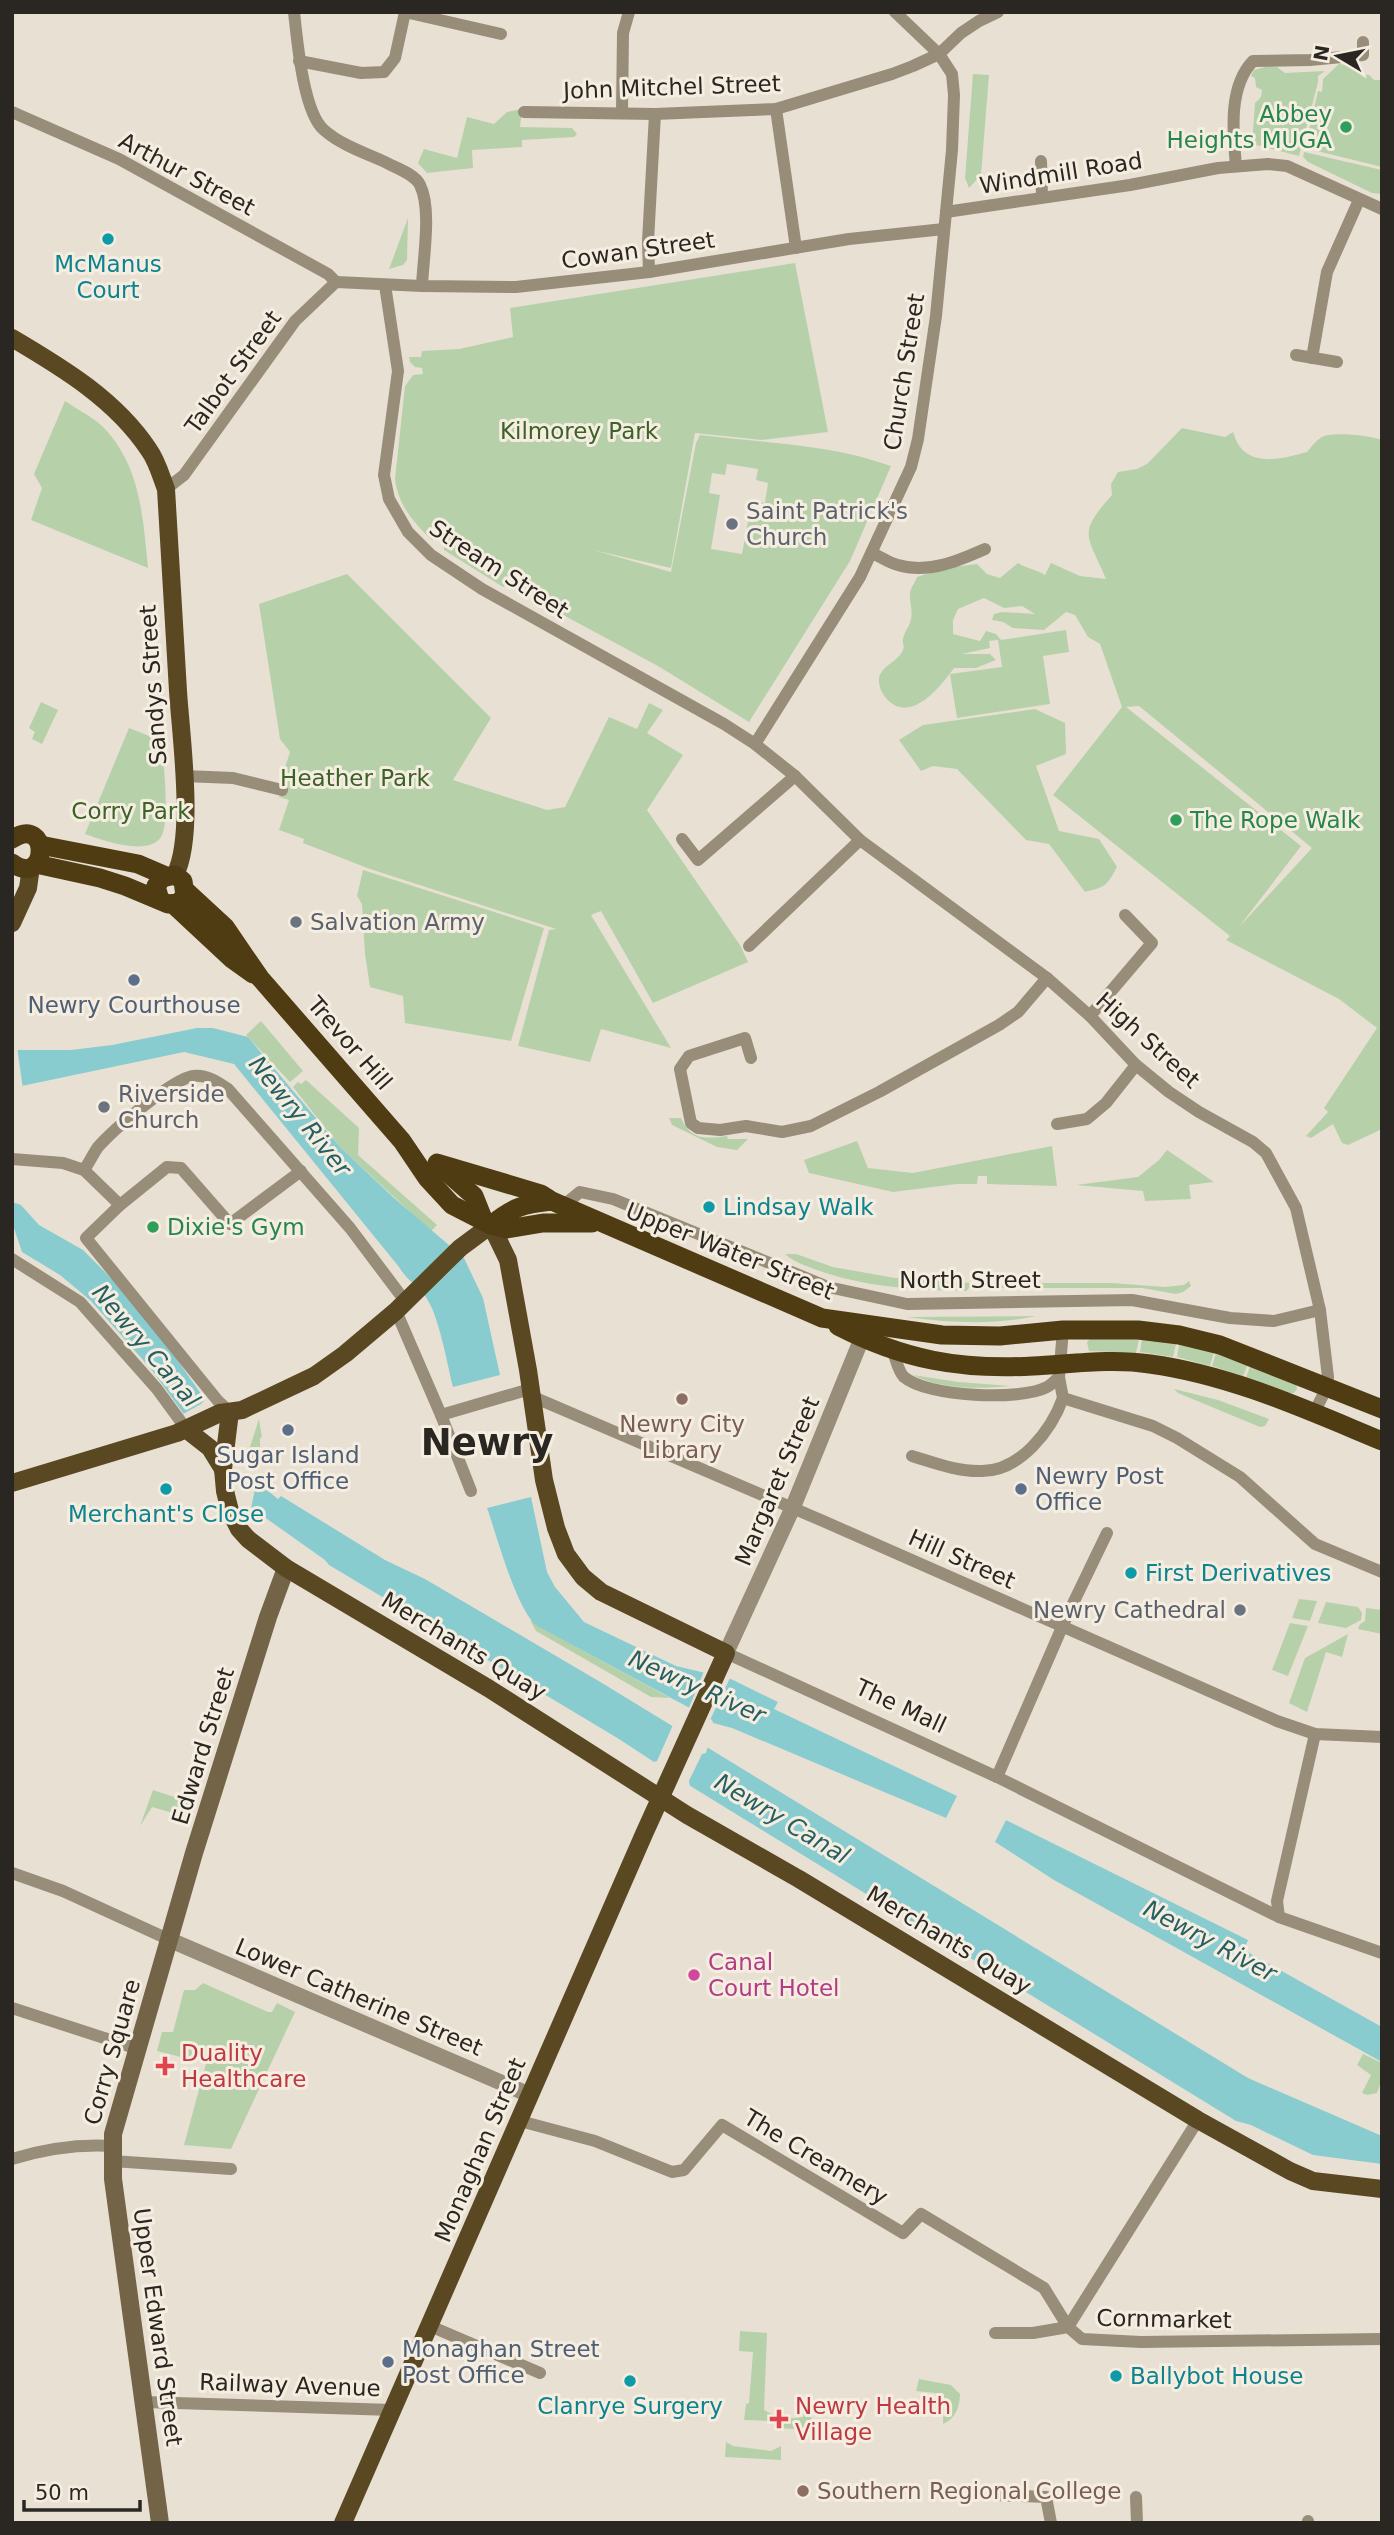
<svg xmlns="http://www.w3.org/2000/svg" width="1394" height="2535" viewBox="0 0 1394 2535" font-family="'DejaVu Sans',sans-serif">
	<rect width="100%" height="100%" fill="#e9e0d4"/>
	<!-- green -->
	<g fill="#b6d1a9" fill-rule="evenodd">
		<path d="M1339,64C1352,64 1357,75 1369,75L1374,80H1382V167L1305,148L1318,91L1322,92L1323,79Z"/>
		<polygon points="1265,67 1277,67 1285,73 1325,71 1318,76 1318,82 1299,156 1252,144 1255,103 1261,97 1262,90 1256,87 1255,78 1251,76 1254,70"/>
		<polygon points="973,74 989,75 981,175 969,188 965,178"/>
		<polygon points="522,109 520,127 572,128 577,134 574,137 522,140 522,147 472,150 473,168 427,173 418,163 424,149 457,158 467,117 494,124 507,112"/>
		<polygon points="1304,152 1382,170 1382,194 1372,193 1308,162 1303,157"/>
		<polygon points="408,218 407,260 403,265 389,269"/>
		<path d="M795,263L828,432L762,440L695,433L671,568L593,550L671,572L696,443L700,435C764,443 831,444 891,466L850,561L749,722L658,666L539,602L543,593L526,590L524,586L512,582L503,587L444,550V545L448,543L445,537L432,540C414,523 398,505 395,479L405,386L413,375L423,374L422,368L415,367L410,362L409,357H421L422,351L459,349L513,337L510,308ZM727,464L758,469L756,480L768,483L765,503L752,501L742,554L711,549L720,495L709,493L712,473L725,475Z"/>
		<path d="M65,401C78,410 95,418 105,429C141,468 143,518 148,568L31,520L42,488L34,474Z"/>
		<path d="M1182,428L1225,437L1233,432C1235,437 1237,444 1241,448C1257,467 1288,457 1307,452C1312,446 1317,439 1324,436C1337,432 1369,435 1382,440V1129L1348,1145L1342,1143L1333,1124L1311,1138L1306,1136L1328,1112L1324,1108L1377,1028L1339,999L1226,940L1230,936L1053,795L1122,707L1100,644L1088,637L1075,615L1066,612L1044,630L1013,628L1003,622L992,620L994,614L1002,612L1035,614L1022,606L1004,608L984,598L958,609L953,620V634L980,641L986,631L996,634L1001,640L1066,630L1069,652L1043,656L1050,704L957,718L950,674L1002,667L998,640L989,641L990,648L962,654H990L996,660L976,668H954C941,686 910,726 886,698C882,694 878,685 879,678C882,665 898,662 903,650C905,644 902,645 903,639C904,632 910,626 911,619C913,610 909,601 910,592C911,588 915,582 917,577L945,568L977,564L987,574L1000,578L1018,563C1027,569 1036,569 1045,575L1051,563L1080,576L1106,579C1088,535 1076,535 1112,495L1111,484L1118,472L1137,469L1147,464ZM1139,706L1312,848L1239,927L1301,846L1126,707Z"/>
		<polygon points="347,574 491,718 453,780 547,810 565,807 609,717 637,729 649,703 663,710 647,733 683,755 647,810 740,945 748,962 653,1003 601,911 591,915 671,1048 601,1029 590,1062 518,1046 549,930 556,929 370,869 303,843 304,839 279,830 289,800 279,797 284,782 281,780 290,752 280,739 259,604"/>
		<polygon points="41,702 58,710 42,744 32,739 35,732 29,728"/>
		<path d="M1035,709L1065,723L1066,754L1036,766L1059,831L1099,839L1117,867C1107,886 1105,887 1085,892L1049,844L1026,840L957,769L933,766L921,771L899,740L923,725Z"/>
		<path d="M129,728L162,741C163,762 170,817 162,835C152,858 101,840 85,834Z"/>
		<polygon points="363,870 544,928 511,1041 405,1023 403,996 370,987 365,954 362,904 357,896"/>
		<polygon points="261,1021 303,1071 290,1082 246,1035"/>
		<polygon points="306,1080 359,1128 358,1155 437,1225 431,1231 341,1148 293,1087 298,1082 301,1084"/>
		<path d="M669,1118H681C691,1140 705,1139 727,1136L728,1139H748L737,1150L717,1147L672,1125Z"/>
		<polygon points="857,1141 868,1168 913,1173 1052,1146 1057,1186 987,1184 987,1176 978,1176 977,1184 957,1184 893,1192 809,1173 804,1160"/>
		<polygon points="1167,1150 1214,1182 1189,1185 1191,1199 1145,1201 1143,1191 1076,1185 1138,1177 1159,1160"/>
		<path d="M785,1254H796L833,1267L895,1278L971,1283L970,1287L966,1291C913,1290 863,1287 814,1269C802,1264 794,1262 785,1254Z"/>
		<polygon points="1189,1281 1191,1286 1183,1292 1176,1294 1142,1288 988,1288 986,1283 1112,1283 1165,1287 1184,1285"/>
		<path d="M1036,1316C993,1325 950,1323 906,1317Z"/>
		<polygon points="1092,1337 1139,1339 1136,1353 1089,1351 1087,1342"/>
		<polygon points="1142,1339 1176,1344 1173,1357 1140,1352"/>
		<polygon points="1179,1345 1214,1352 1210,1366 1177,1357"/>
		<polygon points="1216,1353 1248,1364 1243,1376 1212,1366"/>
		<polygon points="1250,1366 1296,1383 1297,1389 1294,1393 1286,1393 1246,1378"/>
		<path d="M913,1375L958,1382L1011,1386C977,1389 944,1390 913,1375Z"/>
		<polygon points="1174,1389 1218,1400 1269,1419 1265,1426 1260,1427 1178,1393"/>
		<polygon points="259,1419 262,1437 260,1438 260,1467 247,1456"/>
		<polygon points="1299,1599 1317,1601 1310,1621 1292,1618"/>
		<polygon points="1326,1602 1358,1607 1362,1613 1361,1620 1346,1628 1318,1623"/>
		<polygon points="1366,1608 1382,1610 1382,1634 1358,1629 1360,1624 1365,1621"/>
		<polygon points="530,1620 545,1630 670,1698 651,1697 536,1631"/>
		<polygon points="1290,1623 1308,1626 1288,1676 1272,1670"/>
		<polygon points="1348,1634 1342,1657 1326,1652 1307,1712 1289,1703 1305,1658"/>
		<polygon points="153,1790 193,1803 194,1808 190,1818 152,1807 140,1826"/>
		<polygon points="203,1983 268,2012 272,2012 277,2003 295,2012 231,2149 184,2145 207,2060 198,2058 197,2061 157,2051 162,2032 173,2032 184,1990 195,1990"/>
		<polygon points="1363,2054 1382,2063 1382,2079 1377,2093 1367,2095 1362,2093 1371,2075 1357,2065"/>
		<path d="M740,2331L767,2333L764,2410C776,2417 789,2420 803,2417L804,2403H812L811,2430L779,2428L772,2421L744,2420L746,2404L749,2403L753,2352L739,2351Z"/>
		<path d="M919,2379L951,2385L960,2394C960,2407 955,2419 943,2424L944,2394L916,2391Z"/>
		<polygon points="726,2442 733,2446 771,2451 781,2446 781,2460 725,2457"/>
	</g>
	<!-- water -->
	<g fill="#89ccd0">
		<path d="M197,1028H213L248,1037L341,1148L393,1197L464,1258L483,1298L500,1375L453,1387C447,1364 439,1314 425,1296C416,1285 406,1279 399,1267L234,1064L184,1052L12,1088L16,1050H71L112,1045Z"/>
		<polygon points="12,1202 21,1205 39,1225 83,1250 115,1282 160,1335 256,1473 257,1482 278,1499 281,1496 385,1560 425,1579 602,1683 1248,2078 1382,2136 1382,2164 1313,2155 1251,2125 1236,2121 692,1787 619,1739 329,1565 325,1560 253,1509 151,1369 91,1301 60,1275 22,1252 13,1225"/>
		<path d="M531,1497L547,1572L555,1587L584,1622L676,1666L731,1679L778,1702L774,1709L957,1796L946,1818L732,1728L713,1723L712,1720L537,1626C516,1609 497,1536 487,1508Z"/>
		<polygon points="1006,1820 1248,1940 1244,1950 1382,2027 1382,2062 1054,1880 995,1842"/>
	</g>
	<!-- pier -->
	<g fill="#e9e0d4">
		<polygon points="17,1047 23,1089 12,1092 12,1048"/>
		<polygon points="208,1396 259,1471 251,1508 246,1505 192,1431 183,1414 201,1404"/>
		<polygon points="705,1669 730,1678 710,1720 688,1710"/>
		<polygon points="673,1725 708,1745 706,1753 702,1754 689,1781 690,1788 650,1763 657,1761"/>
	</g>
	<g fill="none" stroke-linecap="round" stroke-linejoin="round">
		<!-- minor -->
		<g stroke="#978d79" stroke-width="12">
			<path d="M294,12C297,39 303,112 324,130C341,145 365,153 385,162C396,168 415,174 420,185C432,209 423,259 422,286"/>
			<polyline points="299,61 361,73 384,72 395,58 405,12 501,34"/>
			<polyline points="776,109 796,248"/>
			<polyline points="12,112 119,159 328,274 336,282"/>
			<polyline points="524,112 655,114 776,109 892,74 913,66 939,54 961,33 979,21 998,12"/>
			<polyline points="622,112 623,33 629,12"/>
			<polyline points="1041,161 1042,196"/>
			<path d="M1236,166C1233,133 1228,87 1253,61L1310,60L1363,55V42"/>
			<polyline points="946,212 1130,185 1218,168 1268,164 1287,166 1382,209"/>
			<polyline points="649,272 648,241 655,114"/>
			<polyline points="336,282 422,286 516,287 649,272 849,239 944,229"/>
			<polyline points="385,285 398,371 384,475 389,499 408,532 431,555 482,589 724,724 755,744 795,776 860,840 1047,978 1090,1016 1136,1065 1169,1092 1199,1112 1253,1142 1266,1153 1296,1208 1320,1310 1328,1377 1327,1387 1314,1413"/>
			<polyline points="1296,355 1337,362"/>
			<polyline points="1312,358 1327,272 1359,200"/>
			<polyline points="166,489 184,475 295,321 336,282"/>
			<path d="M872,553C881,557 889,563 898,565C928,574 958,561 985,549"/>
			<polyline points="755,744 860,577 911,467 918,439 936,316 952,150 954,95 952,74 939,54 895,12"/>
			<polyline points="184,776 233,778 282,790"/>
			<polyline points="682,839 698,860 795,776"/>
			<polyline points="749,946 860,840"/>
			<polyline points="1090,1016 1152,943 1125,915"/>
			<polyline points="751,1058 745,1038 689,1056 680,1069 691,1123 698,1128 720,1130 746,1126 782,1132 811,1126 879,1092 999,1025 1018,1012 1047,978"/>
			<polyline points="1057,1124 1087,1119 1106,1103 1136,1065"/>
			<polyline points="12,1159 63,1163 84,1170 120,1205"/>
			<path d="M84,1170C89,1163 93,1154 98,1147C114,1129 171,1080 193,1076C206,1074 218,1082 228,1089L350,1228L405,1301"/>
			<polyline points="563,1212 564,1205 580,1192 613,1199 828,1287 907,1304 1132,1300 1230,1318 1274,1321 1320,1310"/>
			<polyline points="12,1259 80,1302 157,1389 187,1430"/>
			<polyline points="396,1311 441,1415 530,1389"/>
			<polyline points="1063,1330 1059,1377 1063,1398"/>
			<path d="M893,1352C896,1359 898,1371 904,1377C927,1397 1021,1401 1047,1387C1051,1385 1056,1380 1059,1377"/>
			<polyline points="531,1396 823,1521 1277,1721 1315,1734 1382,1737"/>
			<polyline points="1063,1398 1153,1426 1177,1438 1240,1477 1315,1544 1382,1572"/>
			<polyline points="230,1412 218,1401 86,1238 120,1205 167,1167 181,1168 230,1224 301,1171"/>
			<polyline points="441,1415 471,1491"/>
			<path d="M912,1456C935,1463 958,1472 982,1471C1020,1471 1051,1431 1063,1398"/>
			<polyline points="726,1653 997,1777 1279,1917 1382,1953"/>
			<polyline points="997,1777 1066,1618 1107,1533"/>
			<polyline points="12,1873 63,1891 170,1940"/>
			<polyline points="1279,1917 1277,1901 1315,1734"/>
			<polyline points="12,2008 138,2049"/>
			<polyline points="1198,2120 1068,2327 1082,2339 1141,2342 1382,2339"/>
			<polyline points="520,2121 595,2141 672,2172 684,2170 722,2125 903,2233 921,2214 1044,2288 1068,2327 1033,2333 995,2333"/>
			<path d="M12,2159C45,2149 78,2144 112,2146"/>
			<polyline points="112,2161 231,2169"/>
			<polyline points="430,2326 540,2373"/>
			<polyline points="144,2402 392,2410"/>
			<polyline points="996,2495 1046,2497 1051,2523"/>
			<polyline points="1136,2497 1137,2523"/>
			<polyline points="1308,2521 1308,2523"/>
		</g>
		<!-- tertiary -->
		<g stroke="#978d79" stroke-width="16">
			<polyline points="726,1653 793,1507 866,1328"/>
			<polyline points="170,1940 530,2095"/>
		</g>
		<!-- secondary -->
		<polyline stroke="#736447" stroke-width="18" points="160,2523 113,2179 113,2134 194,1853 268,1617 286,1568"/>
		<!-- primary -->
		<g stroke="#5a4823" stroke-width="18">
			<path d="M12,338C63,368 116,400 149,450C157,461 161,476 166,489C170,556 174,624 178,691C181,738 195,836 175,875"/>
			<polyline points="12,923 28,888 31,867"/>
			<polyline points="230,1412 223,1469 225,1491 230,1511 239,1529 248,1539 286,1568 488,1688 687,1815 799,1879 1198,2120 1290,2171 1313,2181 1382,2189"/>
			<polyline points="187,1430 210,1448 223,1469"/>
			<polyline points="12,1483 177,1433 220,1413 242,1410 314,1376 345,1354 396,1311 460,1248 491,1225 508,1260 528,1370 544,1480 556,1528 566,1554 583,1577 601,1592 726,1653 644,1834 343,2523"/>
		</g>
		<!-- trunk -->
		<g stroke="#4f3c12" stroke-width="19">
			<path d="M12,839C51,814 48,889 12,863"/>
			<polyline points="40,845 138,864 166,876"/>
			<polyline points="36,864 100,878 125,886 168,904 178,903 185,896 183,881 175,875 162,878 156,886 160,900"/>
			<polyline points="186,891 225,927 260,978 402,1141 427,1178 452,1205 491,1225 507,1229 543,1223 592,1223"/>
			<polyline points="173,904 232,959 253,974"/>
			<polyline points="437,1163 541,1194 549,1199"/>
			<polyline points="441,1167 474,1196 484,1221"/>
			<path d="M491,1225C513,1207 523,1204 552,1201L822,1318L942,1335L1000,1336L1063,1330H1138L1179,1335L1220,1345L1382,1409"/>
			<path d="M838,1326C904,1360 960,1370 1033,1366C1072,1364 1112,1358 1150,1364C1231,1375 1307,1410 1382,1441"/>
		</g>
	</g>
	<!-- markers -->
	<g fill="#2e9e5b" stroke="#f6ede1" stroke-width="2.5">
		<circle cx="1346" cy="127" r="7"/>
		<circle cx="1176" cy="820" r="7"/>
		<circle cx="153" cy="1227" r="7"/>
	</g>
	<g fill="#0f9aa8" stroke="#f6ede1" stroke-width="2.5">
		<circle cx="108" cy="239" r="7"/>
		<circle cx="709" cy="1207" r="7"/>
		<circle cx="166" cy="1489" r="7"/>
		<circle cx="1131" cy="1573" r="7"/>
		<circle cx="1116" cy="2376" r="7"/>
		<circle cx="630" cy="2381" r="7"/>
	</g>
	<g fill="#6b7280" stroke="#f6ede1" stroke-width="2.5">
		<circle cx="732" cy="524" r="7"/>
		<circle cx="296" cy="922" r="7"/>
		<circle cx="104" cy="1107" r="7"/>
		<circle cx="1240" cy="1610" r="7"/>
	</g>
	<g fill="#5c6f8a" stroke="#f6ede1" stroke-width="2.5">
		<circle cx="134" cy="980" r="7"/>
		<circle cx="288" cy="1430" r="7"/>
		<circle cx="1021" cy="1489" r="7"/>
		<circle cx="388" cy="2362" r="7"/>
	</g>
	<g fill="#8d6e63" stroke="#f6ede1" stroke-width="2.5">
		<circle cx="682" cy="1399" r="7"/>
		<circle cx="803" cy="2491" r="7"/>
	</g>
	<circle fill="#d1479c" stroke="#f6ede1" stroke-width="2.5" cx="694" cy="1975" r="7"/>
	<g fill="#e0444e" stroke="#f6ede1" stroke-width="2.5">
		<path d="M161.5 2055.5h7v7h7v7h-7v7h-7v-7h-7v-7h7z"/>
		<path d="M775.5 2408.5h7v7h7v7h-7v7h-7v-7h-7v-7h7z"/>
	</g>
	<g text-anchor="middle" stroke-width="6" stroke-linejoin="round" paint-order="stroke">
		<!-- street labels -->
		<g font-size="23" fill="#2a2723" stroke="#f6ede1">
			<text transform="translate(672 87) rotate(-2)" y="8">John Mitchel Street</text>
			<text transform="translate(1061 173) rotate(-9)" y="8">Windmill Road</text>
			<text transform="translate(187 174) rotate(28)" y="8">Arthur Street</text>
			<text transform="translate(638 250) rotate(-8)" y="8">Cowan Street</text>
			<text transform="translate(233 372) rotate(-54)" y="8">Talbot Street</text>
			<text transform="translate(904 372) rotate(-81)" y="8">Church Street</text>
			<text transform="translate(499 569) rotate(33)" y="8">Stream Street</text>
			<text transform="translate(153 685) rotate(-94)" y="8">Sandys Street</text>
			<text transform="translate(1148 1040) rotate(42)" y="8">High Street</text>
			<text transform="translate(350 1043) rotate(49)" y="8">Trevor Hill</text>
			<text transform="translate(730 1251) rotate(22)" y="8">Upper Water Street</text>
			<text x="970" y="1288">North Street</text>
			<text transform="translate(777 1481) rotate(-67)" y="8">Margaret Street</text>
			<text transform="translate(962 1559) rotate(24)" y="8">Hill Street</text>
			<text transform="translate(464 1646) rotate(31)" y="8">Merchants Quay</text>
			<text transform="translate(901 1706) rotate(25)" y="8">The Mall</text>
			<text transform="translate(203 1746) rotate(-73)" y="8">Edward Street</text>
			<text transform="translate(949 1940) rotate(31)" y="8">Merchants Quay</text>
			<text transform="translate(359 1997) rotate(23)" y="8">Lower Catherine Street</text>
			<text transform="translate(112 2052) rotate(-74)" y="8">Corry Square</text>
			<text transform="translate(480 2150) rotate(-67)" y="8">Monaghan Street</text>
			<text transform="translate(816 2157) rotate(31)" y="8">The Creamery</text>
			<text transform="translate(1164 2319) rotate(1)" y="8">Cornmarket</text>
			<text transform="translate(158 2327) rotate(82)" y="8">Upper Edward Street</text>
			<text transform="translate(290 2385) rotate(2)" y="8">Railway Avenue</text>
		</g>
		<!-- leisure labels -->
		<g font-size="23" fill="#27864d" stroke="#f6ede1" text-anchor="start">
			<text x="1332" y="122" text-anchor="end">Abbey<tspan x="1332" dy="26">Heights MUGA</tspan></text>
			<text x="1190" y="828">The Rope Walk</text>
			<text x="167" y="1235">Dixie's Gym</text>
		</g>
		<!-- culture labels -->
		<g font-size="23" fill="#0d838f" stroke="#f6ede1">
			<text x="108" y="272">McManus<tspan x="108" dy="26">Court</tspan></text>
			<text x="723" y="1215" text-anchor="start">Lindsay Walk</text>
			<text x="166" y="1522">Merchant's Close</text>
			<text x="1145" y="1581" text-anchor="start">First Derivatives</text>
			<text x="1130" y="2384" text-anchor="start">Ballybot House</text>
			<text x="630" y="2414">Clanrye Surgery</text>
		</g>
		<!-- park labels -->
		<g font-size="23" fill="#3c6327" stroke="#f6ede1">
			<text x="579" y="439">Kilmorey Park</text>
			<text x="355" y="786">Heather Park</text>
			<text x="131" y="819">Corry Park</text>
		</g>
		<!-- worship labels -->
		<g font-size="23" fill="#5b616d" stroke="#f6ede1" text-anchor="start">
			<text x="746" y="519">Saint Patrick's<tspan x="746" dy="26">Church</tspan></text>
			<text x="310" y="930">Salvation Army</text>
			<text x="118" y="1102">Riverside<tspan x="118" dy="26">Church</tspan></text>
			<text x="1226" y="1618" text-anchor="end">Newry Cathedral</text>
		</g>
		<!-- service labels -->
		<g font-size="23" fill="#4e5e75" stroke="#f6ede1">
			<text x="134" y="1013">Newry Courthouse</text>
			<text x="288" y="1463">Sugar Island<tspan x="288" dy="26">Post Office</tspan></text>
			<text x="1035" y="1484" text-anchor="start">Newry Post<tspan x="1035" dy="26">Office</tspan></text>
			<text x="402" y="2357" text-anchor="start">Monaghan Street<tspan x="402" dy="26">Post Office</tspan></text>
		</g>
		<!-- education labels -->
		<g font-size="23" fill="#785e54" stroke="#f6ede1">
			<text x="682" y="1432">Newry City<tspan x="682" dy="26">Library</tspan></text>
			<text x="817" y="2499" text-anchor="start">Southern Regional College</text>
		</g>
		<!-- hotel labels -->
		<g font-size="23" fill="#b23c85" stroke="#f6ede1" text-anchor="start">
			<text x="708" y="1970">Canal<tspan x="708" dy="26">Court Hotel</tspan></text>
		</g>
		<!-- health labels -->
		<g font-size="23" fill="#be3a42" stroke="#f6ede1" text-anchor="start">
			<text x="181" y="2061">Duality<tspan x="181" dy="26">Healthcare</tspan></text>
			<text x="795" y="2414">Newry Health<tspan x="795" dy="26">Village</tspan></text>
		</g>
		<!-- water labels -->
		<g font-size="24" font-style="italic" fill="#265f62" stroke="#f6ede1">
			<text transform="translate(300 1116) rotate(51)" y="8">Newry River</text>
			<text transform="translate(146 1346) rotate(50)" y="8">Newry Canal</text>
			<text transform="translate(697 1687) rotate(24)" y="8">Newry River</text>
			<text transform="translate(782 1819) rotate(31)" y="8">Newry Canal</text>
			<text transform="translate(1210 1941) rotate(28)" y="8">Newry River</text>
		</g>
		<!-- town labels -->
		<g font-size="37" font-weight="bold" fill="#2a2723" stroke="#f6ede1">
			<text x="487" y="1455">Newry</text>
		</g>
	</g>
	<!-- border -->
	<rect width="1394" height="2535" fill="none" stroke="#2a2723" stroke-width="28"/>
	<!-- north arrow -->
	<g transform="translate(1338 56) rotate(280)" stroke="#f6ede1" stroke-width="5" paint-order="stroke">
	<path d="M0-5L12 26L0 18L-12 26Z" fill="#2a2723"/>
	<text y="-10" font-size="19" font-weight="bold" text-anchor="middle" fill="#2a2723">N</text>
	</g>
	<!-- scale -->
	<path d="M24 2500v10h116v-10" fill="none" stroke="#2a2723" stroke-width="3.5"/>
	<text x="35" y="2500" font-size="21" fill="#2a2723" stroke="#f6ede1" stroke-width="5" paint-order="stroke">50 m</text>
</svg>
